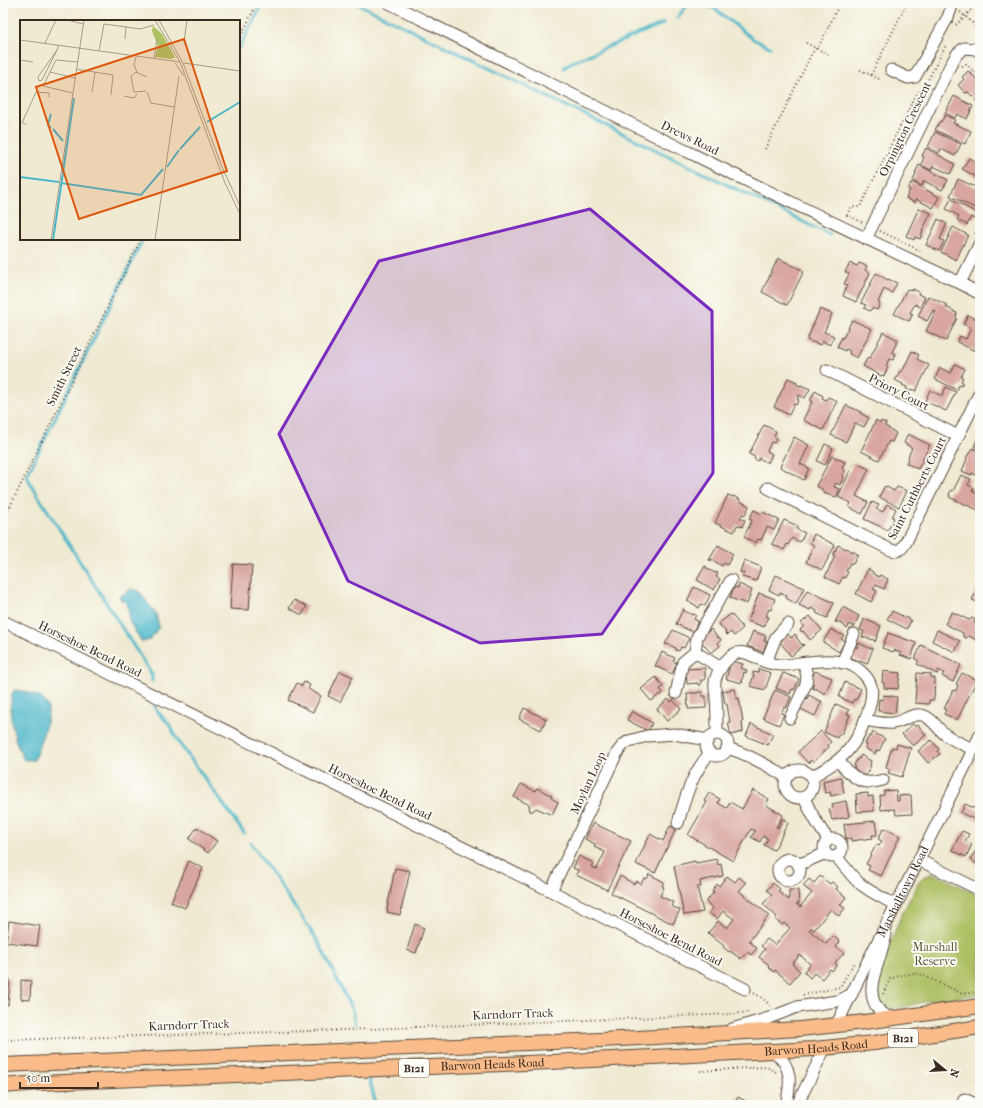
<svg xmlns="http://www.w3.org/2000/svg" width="983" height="1108" viewBox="0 0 983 1108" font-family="'IM FELL French Canon',serif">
	<rect width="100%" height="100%" fill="#fdfcf7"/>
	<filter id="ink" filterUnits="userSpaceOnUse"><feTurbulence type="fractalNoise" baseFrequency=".025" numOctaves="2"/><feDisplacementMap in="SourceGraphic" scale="8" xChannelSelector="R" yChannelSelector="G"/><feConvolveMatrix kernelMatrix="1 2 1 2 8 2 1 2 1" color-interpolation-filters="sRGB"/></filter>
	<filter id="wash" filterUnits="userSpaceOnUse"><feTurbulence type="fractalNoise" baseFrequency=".012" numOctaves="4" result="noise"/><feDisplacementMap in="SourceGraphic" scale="16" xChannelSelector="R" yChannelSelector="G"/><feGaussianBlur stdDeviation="0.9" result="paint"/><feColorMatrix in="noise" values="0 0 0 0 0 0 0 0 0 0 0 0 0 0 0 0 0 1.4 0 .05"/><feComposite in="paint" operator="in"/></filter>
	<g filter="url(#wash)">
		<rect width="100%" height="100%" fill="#efead1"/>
		<!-- green -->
		<path fill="#adc064" stroke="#747541" d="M930,874L937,875L980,896V994C963,997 945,998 928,1001C917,1003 906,1007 895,1008C892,1009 889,1008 886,1006C874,1000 876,983 879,973L901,916L920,880L923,877Z"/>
		<!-- water -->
		<g fill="#4cb6c9" stroke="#447074">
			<polygon points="130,589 139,591 156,614 159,627 150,640 142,642 130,623 129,618 129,612 125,601 121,600 119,597"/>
			<path d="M14,690C25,691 42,694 47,705C52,715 38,749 34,760H24C15,744 5,708 14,690Z"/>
		</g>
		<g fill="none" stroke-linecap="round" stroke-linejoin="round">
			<!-- stream -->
			<g stroke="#4cb6c9" stroke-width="3">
				<polyline points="356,3 830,235"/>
				<polyline points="702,3 715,9 753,39 770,47"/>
				<polyline points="677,18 689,3"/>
				<polyline points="239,48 263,3"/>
				<polyline points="564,68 570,63 664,23"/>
				<polyline points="143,239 27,475 30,483 152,675 152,681"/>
				<polyline points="155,705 156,710 169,724 180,744 244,833"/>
				<polyline points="251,843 318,941 352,1010 355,1023"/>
				<polyline points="369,1078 376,1105"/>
			</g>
		</g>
		<g id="blocks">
			<!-- building -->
			<g fill="#d8a69e">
				<polygon points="968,71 980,82 980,100 978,102 968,92 965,93 958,85 964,79 962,77"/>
				<polygon points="954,96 973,106 967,119 957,114 955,118 945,113"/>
				<polygon points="945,115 955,120 953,123 971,131 965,144 935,130 940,121 941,122"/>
				<polygon points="935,132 961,144 955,156 941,149 939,153 928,147"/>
				<polygon points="926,148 955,164 950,174 933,166 931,170 921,165 924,157 922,156"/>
				<polygon points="969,158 980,164 980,179 962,169"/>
				<polygon points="919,165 948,180 942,190 924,181 922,186 913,181 916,174 915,173"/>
				<polygon points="958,179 980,189 980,202 977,209 950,196"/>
				<polygon points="912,182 939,197 933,208 916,199 915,203 906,198 910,190 908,189"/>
				<polygon points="951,199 977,213 974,219 971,217 967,225 957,220 959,216 946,209"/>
				<polygon points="919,208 931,213 922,231 923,231 920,239 915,237 914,240 906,236"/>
				<polygon points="938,219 947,224 940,239 944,241 939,251 926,245"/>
				<polygon points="953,227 968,235 956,260 941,252"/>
				<polygon points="778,258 804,271 787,305 762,292"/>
				<polygon points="850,263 857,266 859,263 867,266 865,270 870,273 856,302 843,296 847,285 844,284 849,274 845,272"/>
				<polygon points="876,273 888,280 888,279 897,283 892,293 884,289 878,302 880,303 877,310 872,308 870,311 864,308 866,305 861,303"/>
				<polygon points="907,289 912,291 913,289 919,292 918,294 925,297 920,307 915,304 910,313 913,314 909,321 894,314"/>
				<polygon points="928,296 947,305 946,307 954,311 954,312 957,313 956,317 957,318 946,341 926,331 936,311 933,310 927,321 918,316"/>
				<polygon points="820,309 832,314 824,332 834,336 830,345 822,341 821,345 807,340"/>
				<polygon points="968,315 980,321 980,340 975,351 957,342 960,336 966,339 971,328 963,324"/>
				<polygon points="852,320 872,329 857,358 849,354 850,351 846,349 845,351 837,347 842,337 843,338"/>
				<polygon points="883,332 898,340 892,352 896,354 893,360 889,359 886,366 888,367 884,376 882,375 881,376 863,366 868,357 870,358"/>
				<polygon points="912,351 919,355 917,359 929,365 916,391 912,389 911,391 906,389 907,387 902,385 903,384 895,380 900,371 902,372"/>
				<polygon points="955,364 965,369 961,377 963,378 961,381 963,382 961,386 959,385 957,390 935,379 940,368 951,373"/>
				<polygon points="788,378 797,382 796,384 800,386 801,385 810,389 805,398 799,395 797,399 799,400 796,405 794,404 789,415 774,407"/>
				<polygon points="946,387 956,392 946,411 925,401 930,390 942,396"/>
				<polygon points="815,391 823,396 822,398 826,400 828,397 837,401 823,430 803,420 812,402 810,401"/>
				<polygon points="846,405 861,412 860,413 869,418 864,427 855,423 846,442 831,435"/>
				<polygon points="876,420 880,423 881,421 886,423 885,426 889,428 889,429 896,433 892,442 889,441 879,460 861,451"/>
				<polygon points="764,425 776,431 774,436 777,438 774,443 771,442 767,451 772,454 768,463 759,458 758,461 754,459 755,457 749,454"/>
				<polygon points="980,429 980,449 974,446 979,437 977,436"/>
				<polygon points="908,434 930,445 918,469 906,463 909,458 908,457 912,448 904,443"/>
				<polygon points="794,437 809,445 800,464 809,468 804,480 780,467"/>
				<polygon points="825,444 833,448 825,465 817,461"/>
				<polygon points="973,448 980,452 980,477 972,473 971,475 962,471 967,459 966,458 969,453 970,454"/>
				<polygon points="832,456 845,462 842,468 845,470 842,476 844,476 840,485 836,483 834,487 840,489 836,497 823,493 824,492 822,491 822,489 816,486"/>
				<polygon points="854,462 869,469 856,496 868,502 862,514 849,507 851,503 838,497"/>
				<polygon points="961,475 971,479 968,485 974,488 972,491 976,493 977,491 980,493 980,505 978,510 949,497 950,495 949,495 951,490 953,491"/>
				<polygon points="885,486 894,491 897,487 907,491 899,507 879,497"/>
				<polygon points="728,495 733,497 733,496 740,499 739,500 742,502 749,506 745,515 742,514 740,518 745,520 742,527 737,525 734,532 715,523"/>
				<polygon points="872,502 879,505 876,509 883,512 887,504 896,509 892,517 894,518 888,530 864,519"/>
				<polygon points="754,510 762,514 763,512 779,520 774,530 767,527 761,540 758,539 756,543 744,537 752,520 749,519"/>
				<polygon points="784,520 798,526 796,529 805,533 800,542 792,538 788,545 787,544 784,550 772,544"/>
				<polygon points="814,534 835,545 822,570 806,562 814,545 810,543"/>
				<polygon points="718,545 733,554 727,565 724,563 722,566 711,559 710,561 709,560"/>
				<polygon points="838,545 846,549 846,548 850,550 850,551 851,552 852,551 856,553 855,554 858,555 853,564 850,563 846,571 848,572 845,578 843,577 839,584 825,577 835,556 833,555"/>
				<polygon points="744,560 761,567 756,581 742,577 744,573 740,572"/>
				<polygon points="233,564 252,565 249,610 230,609"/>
				<polygon points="705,566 707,567 706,568 715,573 715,572 718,573 716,577 720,579 714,590 697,580"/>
				<polygon points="868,569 873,572 873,574 879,577 880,575 888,579 884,589 876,585 873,589 877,591 871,602 856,594"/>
				<polygon points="776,575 804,588 796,604 786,598 787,596 780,593 779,595 769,590"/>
				<polygon points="739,584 752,590 747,604 730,598 734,587 738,588"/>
				<polygon points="979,585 980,586 980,603 972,600"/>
				<polygon points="694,587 710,595 705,606 701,604 699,608 697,607 697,606 687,601"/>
				<polygon points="807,590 834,603 827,618 816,613 817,611 811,608 810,610 799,605"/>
				<polygon points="759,593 775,599 771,610 769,609 766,616 769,617 764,627 748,621"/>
				<polygon points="294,600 307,606 302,615 289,608"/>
				<polygon points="843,607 859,616 854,627 850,624 847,629 845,627 845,626 837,621 836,623 835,622"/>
				<polygon points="683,609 684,609 684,611 693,615 693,614 696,615 694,619 698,621 693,632 676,624"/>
				<polygon points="892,611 911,620 907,629 887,619"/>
				<polygon points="952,612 969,620 972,618 975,620 975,624 980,626 980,642 969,636 966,638 963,637 963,633 945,624"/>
				<polygon points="731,614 743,628 734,636 731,632 727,635 725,633 726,632 720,625 719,625 718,624"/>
				<polygon points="810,616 822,630 810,640 803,631 802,632 800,630 804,626 801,623"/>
				<polygon points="864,619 881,626 875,642 874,640 862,637 864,631 860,630"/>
				<polygon points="711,629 718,638 719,637 721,640 718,643 720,646 711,653 699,639"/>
				<polygon points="831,629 841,635 841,634 844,635 841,639 845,641 839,652 823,642"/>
				<polygon points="673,630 689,638 684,648 681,647 679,651 676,650 676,648 667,644 667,645 665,644"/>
				<polygon points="937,630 960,641 955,652 932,641"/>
				<polygon points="753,631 766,636 764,641 767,642 763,652 747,646"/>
				<polygon points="888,633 916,643 911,659 900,655 901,653 894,650 893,652 882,648"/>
				<polygon points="788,634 791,638 795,634 797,636 796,637 802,645 803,644 804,645 791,656 780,642"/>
				<polygon points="859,643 871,649 871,648 873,648 867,664 849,657 854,646 857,648"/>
				<polygon points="921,645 961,665 953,682 942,676 944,673 938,670 937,674 917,664 919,661 915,659"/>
				<polygon points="662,652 675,658 673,661 677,663 672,674 655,666"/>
				<polygon points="731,661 743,664 741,668 747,670 746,673 744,672 742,682 743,682 742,683 726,679"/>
				<polygon points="705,668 705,680 701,680 701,685 698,685 698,683 687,684 686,669"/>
				<polygon points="759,669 771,673 765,690 750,686 754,675 753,675 753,672 758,673"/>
				<polygon points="340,671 353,677 340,702 328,696"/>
				<polygon points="815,671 832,678 825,694 815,688 815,689 812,688 814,684 810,682"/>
				<polygon points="883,671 900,673 898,689 884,688 884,683 882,682"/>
				<polygon points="783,673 799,679 794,690 792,689 790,694 776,688"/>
				<polygon points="917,673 931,674 931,678 935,678 934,700 929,700 929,704 915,703"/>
				<polygon points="962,673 977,680 957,720 944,714 946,710 944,709 953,690 956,691 958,685 956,684"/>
				<polygon points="656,677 663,687 660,689 663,693 661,695 660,694 651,701 641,689"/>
				<polygon points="304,682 310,685 308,689 321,696 313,712 288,700 297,683 302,686"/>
				<polygon points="845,682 861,689 856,700 854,699 852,703 839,697"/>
				<polygon points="735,689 737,699 739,698 743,722 742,722 743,732 731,735 728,722 730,722 727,704 725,704 723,691"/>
				<polygon points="775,690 791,697 786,708 784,707 781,713 784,714 779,725 763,718"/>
				<polygon points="698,692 702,692 702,696 706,696 706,708 688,709 687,693 698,693"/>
				<polygon points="809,695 820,701 822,701 815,716 799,708 803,698 807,699"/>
				<polygon points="883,695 897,697 895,713 878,711 879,699 882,700"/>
				<polygon points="668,699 671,702 673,700 681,709 667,721 657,709"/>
				<polygon points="836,704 849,710 847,714 850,715 841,735 839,734 837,738 824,732"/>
				<polygon points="524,708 546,719 541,730 519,719"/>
				<polygon points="632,711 652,723 648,731 627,720"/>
				<polygon points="751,724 773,734 768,745 746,736"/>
				<polygon points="913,724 916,727 918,725 926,735 913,746 902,734"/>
				<polygon points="821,731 831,742 828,745 829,747 813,762 811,760 808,763 798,752"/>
				<polygon points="873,732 885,739 879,751 877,750 875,754 865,748 867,745 865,744 869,736 871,737"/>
				<polygon points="931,740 939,749 937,751 940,754 928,763 918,751"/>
				<polygon points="897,744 911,748 902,777 888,773 890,769 886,767 892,747 896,748"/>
				<polygon points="861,755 871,761 870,765 871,765 865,777 853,771 855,766 854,765 858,758 859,759"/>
				<polygon points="841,777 844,793 831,796 830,792 825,793 823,781"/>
				<polygon points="521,784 535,791 537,788 552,796 551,798 558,802 552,815 536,808 533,811 530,811 529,807 530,805 514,797"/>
				<polygon points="753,790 769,799 766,805 783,815 776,827 778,828 783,819 789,822 783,832 784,832 774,850 764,845 768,839 763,836 760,842 751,837 755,831 751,829 733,861 688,835 707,802 704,801 709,793 720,799 718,803 727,808 730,802 742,809"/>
				<polygon points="896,790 897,801 899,801 899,796 911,795 912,814 896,815 895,809 881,810 880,796 884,795 884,791"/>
				<polygon points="868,793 868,797 873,796 874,811 857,812 856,794"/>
				<polygon points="846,801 849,817 832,820 829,809 833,808 832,804"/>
				<polygon points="965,804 980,811 980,817 978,821 961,813"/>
				<polygon points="875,821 877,835 872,835 873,838 851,841 851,838 846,839 844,824"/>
				<polygon points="593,823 631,841 607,890 576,875 578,870 573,868 579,856 593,863 591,867 597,869 605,852 594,847 595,844 585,839"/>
				<polygon points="670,826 676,829 655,873 636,864 650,834 663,841"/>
				<polygon points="197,827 217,841 208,853 189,839"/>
				<polygon points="884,828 900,836 881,876 868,870 870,866 866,864 876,845 879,846 882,841 878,839"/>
				<polygon points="962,831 969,834 965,841 972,844 966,857 952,850"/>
				<polygon points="980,845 980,866 970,859"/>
				<polygon points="717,859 718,865 721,864 723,876 700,881 701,887 697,887 703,912 684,915 674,866 695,861 696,863"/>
				<polygon points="189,861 203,868 185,908 171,902"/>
				<polygon points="395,868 410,871 400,915 387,912 388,910 387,909"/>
				<polygon points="649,874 664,882 662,886 664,887 660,896 673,902 671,906 680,910 673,924 611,893 620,876 634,884 636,881 641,884 644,878 647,879"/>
				<polygon points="727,876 735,882 739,877 746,883 739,891 769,915 749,941 757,948 751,955 747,952 741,959 730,951 729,952 723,947 724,946 708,933 718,921 727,928 734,919 723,911 717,919 709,913 713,908 706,902 714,892 712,891 717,884 719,886"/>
				<polygon points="820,876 830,884 832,882 838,887 836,889 846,897 840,905 845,908 839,916 831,909 814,930 811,928 809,930 826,944 833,936 840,942 836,947 844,953 835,963 837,965 832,971 830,969 822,979 814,973 810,978 804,972 810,964 800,955 792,964 800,971 790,983 775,970 774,972 768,967 769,965 759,957 765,949 761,946 767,939 775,945 790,928 784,923 782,925 775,919 777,917 763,904 772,894 767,890 773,883 780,889 778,891 789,900 789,890 798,890 799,904 796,904 800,907 812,893 803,886 809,879 814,883"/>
				<polygon points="9,921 40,926 37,946 6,942"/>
				<polygon points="415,924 424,928 416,953 407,950"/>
				<polygon points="3,978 10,979 8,1005 3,1004"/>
				<polygon points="21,980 31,981 30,1000 21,999"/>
				<polygon points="738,1097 753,1105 734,1105"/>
			</g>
		</g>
	</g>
	<g filter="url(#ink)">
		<use href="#blocks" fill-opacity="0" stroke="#564739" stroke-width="1"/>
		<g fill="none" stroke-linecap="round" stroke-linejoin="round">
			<!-- minor casing -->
			<g stroke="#564739" stroke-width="13">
				<g id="minor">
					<path d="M389,3C579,98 768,193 960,283L980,294"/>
					<polyline points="891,70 908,78 915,77 948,17 953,3"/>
					<polyline points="866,239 950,66 957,54 964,48 976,49 980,53"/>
					<polyline points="960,283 980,243"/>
					<polyline points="827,370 958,436"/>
					<polyline points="768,488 883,546 891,550 897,551 901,549 905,544 980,392"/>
					<polyline points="3,621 551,891 745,989"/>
					<polyline points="766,662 776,637 788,624"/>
					<polyline points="842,663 854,634"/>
					<polyline points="721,668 695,652 697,637 731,580"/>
					<polyline points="676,693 683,662 695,652"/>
					<polyline points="790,718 806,684 807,676 804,663"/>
					<path d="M865,720C874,722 883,724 893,723C903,722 912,713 922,715C933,718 937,729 946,735C954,741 964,745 973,749"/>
					<path d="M717,734C717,722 717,710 716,698C716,693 714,687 715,682C716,673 723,663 730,657C742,646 754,658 766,662C771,664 779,665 784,665C789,665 794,664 799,663C816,661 838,658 853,666C861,670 869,678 871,686C875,701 860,736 850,748C840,761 825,769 811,777"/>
					<circle cx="717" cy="745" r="11"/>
					<path d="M727,748C748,754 767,765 786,777"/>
					<path d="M838,761C853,777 860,787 883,780"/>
					<circle cx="799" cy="784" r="14"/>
					<path d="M804,798C811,813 818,827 829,840"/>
					<path d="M678,823C685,798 692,773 710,753"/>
					<circle cx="833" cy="848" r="9"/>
					<path d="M836,856C843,865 850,874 858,882C869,892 883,898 896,905"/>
					<circle cx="789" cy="870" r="11"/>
					<polyline points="919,860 980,890"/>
					<polyline points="798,865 826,853"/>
					<polyline points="551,891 617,753 623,745 629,741 647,736 674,734 708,740"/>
					<path d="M886,935C884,942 882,949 880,956C875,973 865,994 879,1010C882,1014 888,1016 892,1019"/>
					<path id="s1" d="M836,1026C883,928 934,833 980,735"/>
					<polyline points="732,1029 769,1018 797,1007 837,1001 852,994"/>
					<path d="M774,1052C793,1066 791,1084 786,1105"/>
					<polyline points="964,1099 978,1105"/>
					<polyline points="797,1105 825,1048"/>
				</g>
			</g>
			<!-- major casing -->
			<g stroke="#564739" stroke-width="16">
				<g id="major">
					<polyline points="3,1065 601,1040 800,1029 865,1022 980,1006"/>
					<path id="s2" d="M3,1086L39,1083L551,1062L814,1049L874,1043L980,1027"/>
				</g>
			</g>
			<!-- path -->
			<g stroke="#564739" stroke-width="2" stroke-dasharray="1 3" stroke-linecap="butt">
				<polyline points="960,12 972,22 980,35"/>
				<polyline points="956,25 978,3"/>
				<polyline points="239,40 257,3"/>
				<polyline points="806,43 828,54"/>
				<polyline points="962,66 966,64 980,77"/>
				<polyline points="860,70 879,79"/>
				<polyline points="871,75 907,3"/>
				<polyline points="765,149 812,53 820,44 840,3"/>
				<polyline points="862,222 847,215 851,207 860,207 916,95 925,86 946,45"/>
				<polyline points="880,231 923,252"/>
				<polyline points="975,234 980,224"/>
				<polyline points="3,521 141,239"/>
				<polyline points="754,993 762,998 771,1006"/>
				<path d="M883,994L890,979C899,975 910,973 920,974L961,993H969L980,991"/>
				<polyline points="803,995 840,987 854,963"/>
				<polyline points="3,1040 344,1030 733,1014 749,1012"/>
				<polyline points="700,1071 763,1067 769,1068 778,1073"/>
			</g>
			<!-- minor -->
			<use href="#minor" stroke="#fff" stroke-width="11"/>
			<!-- major -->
			<use href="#major" stroke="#f9bc8a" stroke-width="14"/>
		</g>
	</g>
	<!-- marked area -->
	<path fill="#7b2cbf" fill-opacity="0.2" stroke="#7b2cbf" stroke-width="3" stroke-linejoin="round" d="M590,209L712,311L713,473L602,634L480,643L348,581L279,434L379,261Z"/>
	<g text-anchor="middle" stroke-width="3.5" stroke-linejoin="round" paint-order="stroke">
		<!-- shield labels -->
		<g fill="#fdfcf7" stroke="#75695f" stroke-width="1">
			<rect x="888" y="1029" width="30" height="18" rx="3"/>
			<rect x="399" y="1059" width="30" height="18" rx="3"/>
		</g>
		<g font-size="11" font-weight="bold" fill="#3b2a1e">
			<text x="903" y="1042">B121</text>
			<text x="414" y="1072">B121</text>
		</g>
		<!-- street labels -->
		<g font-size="12" fill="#3b2a1e" stroke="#fdfcf7">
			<text transform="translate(905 129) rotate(-64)" y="4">Orpington Crescent</text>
			<text transform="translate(690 138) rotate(26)" y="4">Drews Road</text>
			<text transform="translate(64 376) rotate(-64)" y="4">Smith Street</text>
			<text transform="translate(899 392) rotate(27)" y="4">Priory Court</text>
			<text transform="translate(917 488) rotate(-63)" y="4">Saint Cuthberts Court</text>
			<text transform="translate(90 649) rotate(26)" y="4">Horseshoe Bend Road</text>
			<text transform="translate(588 783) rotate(-65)" y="4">Moylan Loop</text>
			<text transform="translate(380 792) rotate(26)" y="4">Horseshoe Bend Road</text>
			<text dy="4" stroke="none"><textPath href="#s1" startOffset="150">Marshalltown Road</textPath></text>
			<text transform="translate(671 937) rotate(27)" y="4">Horseshoe Bend Road</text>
			<text transform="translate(513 1014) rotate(-2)" y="4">Karndorr Track</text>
			<text transform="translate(189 1025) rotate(-2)" y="4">Karndorr Track</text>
			<text dy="4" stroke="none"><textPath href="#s2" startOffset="814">Barwon Heads Road</textPath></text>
			<text dy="4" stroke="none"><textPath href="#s2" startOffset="490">Barwon Heads Road</textPath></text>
		</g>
		<!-- park labels -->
		<g font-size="12" fill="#5d5733" stroke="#fdfcf7">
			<text x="935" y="951">Marshall<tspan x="935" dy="14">Reserve</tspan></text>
		</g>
	</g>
	<!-- overview -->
	<g transform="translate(20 20)">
		<rect width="220" height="220" fill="#efead1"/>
		<path d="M133,6L142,14L155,37L151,39L135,37L138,26L132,11Z" fill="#adc064"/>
		<path fill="none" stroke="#4cb6c9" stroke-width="2" d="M31,94L28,105L31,108M187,102L220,82M33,109L43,121M160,129L180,107M147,147L159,130M0,157L39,162M41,163L121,175L143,149M33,220L54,78"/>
		<path fill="none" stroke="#a79d89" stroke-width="1" d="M135,0L160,42L205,163L220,194M139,0L163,43L202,147L220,186M51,1L63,4M105,19L106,6M0,20L160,42M164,22L167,0M25,23L36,0M37,30L18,57L19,61L22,60L37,30L39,25M79,31L84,4L120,9L134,5M116,37L114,45L117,52M134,39L137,19M0,40L13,42M155,43L164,56M164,43L220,51M56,49L93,55L91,75M30,52L55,58M126,71L114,72L111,56L116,52L127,57M72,72L75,52M127,72L131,83L154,87M53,73L23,66L36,40L58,42M104,76L114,78L117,74M6,104L2,103L16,72L29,73V77M31,220L64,0M135,220L159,56"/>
		<path fill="#df570d" fill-opacity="0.15" stroke="#df570d" stroke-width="2" d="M164,19L207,151L59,199L16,67Z"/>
		<rect width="220" height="220" fill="none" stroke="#3b2a1e" stroke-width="2"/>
	</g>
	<!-- margin -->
	<rect width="983" height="1108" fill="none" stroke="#fdfcf7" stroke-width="16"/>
	<!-- north arrow -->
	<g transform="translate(945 1070) rotate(108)" stroke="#fdfcf7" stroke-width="3" paint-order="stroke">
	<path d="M0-3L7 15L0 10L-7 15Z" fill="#3b2a1e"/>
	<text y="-6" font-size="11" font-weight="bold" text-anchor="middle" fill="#3b2a1e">N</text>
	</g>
	<!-- scale -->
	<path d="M20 1082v6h78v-6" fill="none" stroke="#3b2a1e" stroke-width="2"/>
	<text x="26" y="1082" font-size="12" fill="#3b2a1e" stroke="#fdfcf7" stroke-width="3" paint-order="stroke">50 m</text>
</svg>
